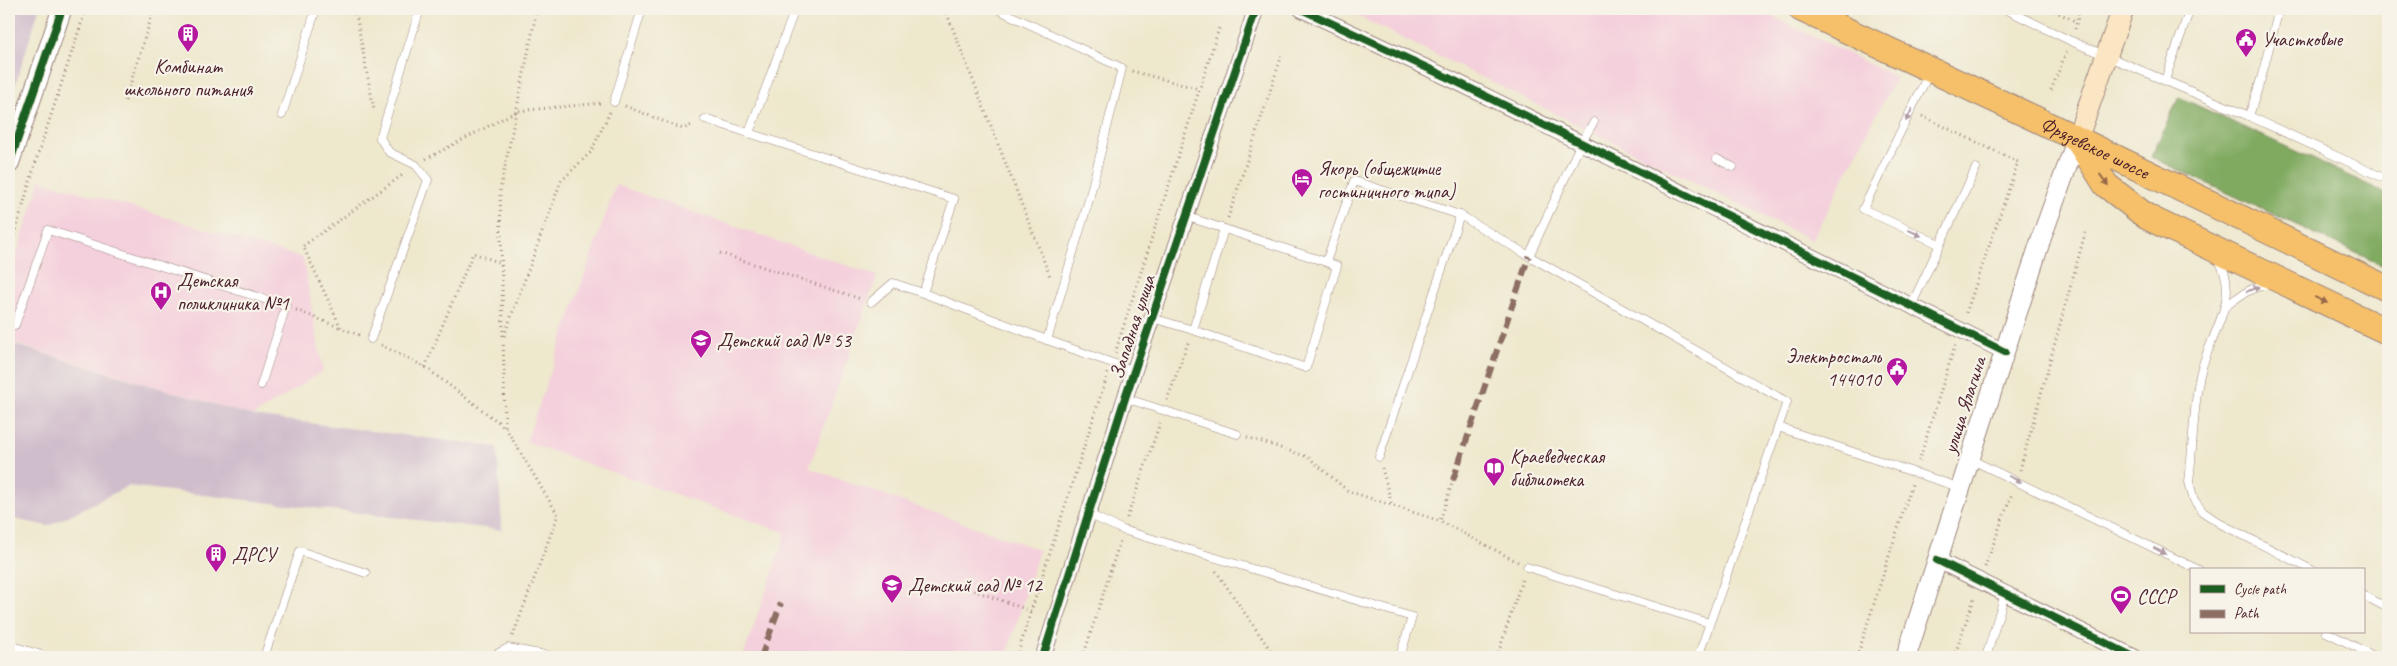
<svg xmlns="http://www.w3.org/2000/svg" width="2397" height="666" viewBox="0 0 2397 666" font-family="Caveat,sans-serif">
	<rect width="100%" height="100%" fill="#f7f3e8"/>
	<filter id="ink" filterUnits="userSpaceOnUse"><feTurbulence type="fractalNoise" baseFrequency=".02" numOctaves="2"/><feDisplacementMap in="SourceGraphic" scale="10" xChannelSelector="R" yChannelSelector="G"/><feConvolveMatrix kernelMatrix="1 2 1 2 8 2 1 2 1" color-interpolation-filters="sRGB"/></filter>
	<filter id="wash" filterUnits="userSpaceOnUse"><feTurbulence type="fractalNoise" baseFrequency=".0096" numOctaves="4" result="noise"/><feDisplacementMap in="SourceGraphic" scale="20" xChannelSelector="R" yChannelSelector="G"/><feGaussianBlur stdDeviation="1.12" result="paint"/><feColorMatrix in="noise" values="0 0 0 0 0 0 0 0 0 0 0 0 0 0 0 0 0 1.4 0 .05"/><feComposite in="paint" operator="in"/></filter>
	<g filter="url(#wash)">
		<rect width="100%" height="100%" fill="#eee8cd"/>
		<!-- built -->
		<g fill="#f4cfdc">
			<polygon points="1343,9 1757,9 1896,77 1812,240"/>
			<polygon points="40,180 303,258 323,371 253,416 9,342 9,280"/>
			<polygon points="616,185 877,276 809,468 1039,550 1006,657 743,657 786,533 526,442"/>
		</g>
		<!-- industrial -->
		<g fill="#d0bdcc">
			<polygon points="9,9 39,9 9,105"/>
			<polygon points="9,343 253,416 497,447 502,530 128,486 48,526 9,518"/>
		</g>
		<!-- forest -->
		<polygon fill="#80aa61" stroke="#656446" points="2179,97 2388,194 2388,268 2151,157"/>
	</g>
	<g filter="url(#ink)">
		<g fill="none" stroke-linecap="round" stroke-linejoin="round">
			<!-- service casing -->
			<g stroke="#9c847c" stroke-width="9">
				<g id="service">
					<polyline points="997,9 1122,68 1088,203 1047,340 1135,371"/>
					<polyline points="2005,9 2071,41 2249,116 2388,180"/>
					<polyline points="1929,73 1863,209 1939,244"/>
					<polyline points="2165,80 2190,9"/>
					<polyline points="614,102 642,9"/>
					<polyline points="282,115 316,9"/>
					<polyline points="2249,116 2261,79 2279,9"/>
					<polyline points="705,119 954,199 923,293 1047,340"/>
					<polyline points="1594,122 1581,143 1529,256 1787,402 1698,657"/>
					<polyline points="749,133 795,9"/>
					<polyline points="1717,159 1733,167"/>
					<polyline points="1185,216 1326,262 1354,181 1460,215 1529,256"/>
					<path d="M2218,259C2243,298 2208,337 2200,375C2193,407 2193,449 2189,482L2194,500L2203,512L2221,524L2312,570"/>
					<polyline points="871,302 893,283 923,293"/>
					<polyline points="1911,306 1976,168"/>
					<path d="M2225,307C2239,296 2252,286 2271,284"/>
					<polyline points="1152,318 1193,330 1224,229"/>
					<polyline points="9,324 15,325 48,230 286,306 261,385"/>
					<polyline points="1193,330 1306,368 1337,266 1326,262"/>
					<polyline points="371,339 428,180 416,165 389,152 380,138 420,9"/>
					<polyline points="1125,398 1237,434"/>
					<polyline points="1778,427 1961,488"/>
					<polyline points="1379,457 1460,215"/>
					<polyline points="1970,459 2199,570"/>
					<polyline points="1088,514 1123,530 1412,617 1400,657"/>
					<polyline points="1527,567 1709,623"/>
					<polyline points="2363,595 2388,608"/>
					<polyline points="2326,632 2376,657"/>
					<polyline points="9,645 48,657"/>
					<polyline points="264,657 300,551 366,573"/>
					<polyline points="491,657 508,648 556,657"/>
					<polyline points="1986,657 2005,594"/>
				</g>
			</g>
			<!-- minor casing -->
			<g stroke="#9c847c" stroke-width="17">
				<g id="minor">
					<polyline points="1301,9 1453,80 2005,352"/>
					<polyline points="1937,560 2134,657"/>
					<polyline points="1043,657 1125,398 1256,9"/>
				</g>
			</g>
			<!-- tertiary casing -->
			<g stroke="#9c847c" stroke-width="21">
				<g id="tertiary">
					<polyline points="9,164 62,9"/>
					<polyline points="1906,657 2042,236 2077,139"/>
				</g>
			</g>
			<!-- secondary casing -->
			<g stroke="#9c847c" stroke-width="23">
				<polyline id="secondary" points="2077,139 2123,9"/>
			</g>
			<!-- trunk casing -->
			<g stroke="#9c847c" stroke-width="27">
				<g id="trunk">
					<path id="s1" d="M1801,9L2038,120L2388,289"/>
					<polyline points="2077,139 2106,185 2147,217 2388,332"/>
				</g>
			</g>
			<!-- path -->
			<g stroke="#9c847c" stroke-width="3" stroke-dasharray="1 4" stroke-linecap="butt">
				<polyline points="355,9 374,110"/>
				<polyline points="945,9 1051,279"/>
				<polyline points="2050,9 2077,22"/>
				<polyline points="2075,29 2080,9"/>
				<polyline points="1132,71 1199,89"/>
				<polyline points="2051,90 2067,51"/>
				<polyline points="125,101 154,9"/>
				<polyline points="625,106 683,129 694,124"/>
				<polyline points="1922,116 2018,162 1965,316"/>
				<polyline points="426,159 517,111 602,103"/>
				<polyline points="1228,218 1282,55"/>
				<polyline points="720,253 861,299"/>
				<polyline points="9,254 35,164 86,9"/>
				<polyline points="296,310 341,328"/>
				<polyline points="359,335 341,328 303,246 404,174"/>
				<polyline points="504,336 561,181 591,152 610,112"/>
				<polyline points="381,345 425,367 505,427 558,515 512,638"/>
				<polyline points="1115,353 1220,25"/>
				<polyline points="425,367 473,253 501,263"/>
				<polyline points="1167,400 1189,340"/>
				<polyline points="505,426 500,191 537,9"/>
				<polyline points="1247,437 1308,457 1348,491 1440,521"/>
				<polyline points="1919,461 1955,345"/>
				<polyline points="1382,468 1392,505"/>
				<polyline points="2020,470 2086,230"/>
				<polyline points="1453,480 1440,521 1518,562"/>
				<polyline points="1127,518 1160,423"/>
				<polyline points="1985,567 2012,493"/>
				<polyline points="1216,571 1275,657"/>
				<polyline points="950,582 1031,611 1108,373"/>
				<polyline points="1017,657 1031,611"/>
				<polyline points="1083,657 1120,541"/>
				<polyline points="1497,657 1523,577"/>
				<polyline points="1857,657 1912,484"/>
				<polyline points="1954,657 1975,596"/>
			</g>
			<!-- service -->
			<use href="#service" stroke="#fff" stroke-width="8"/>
			<!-- minor -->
			<use href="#minor" stroke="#fff" stroke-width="15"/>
			<!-- tertiary -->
			<use href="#tertiary" stroke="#fff" stroke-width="19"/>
			<!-- secondary -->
			<use href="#secondary" stroke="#fbe6c4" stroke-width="21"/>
			<!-- trunk -->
			<use href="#trunk" stroke="#f6c06b" stroke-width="25"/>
			<!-- quiet -->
			<g stroke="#8d6e63" stroke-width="6" stroke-dasharray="12 6" stroke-linecap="butt">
				<polyline points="1453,480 1529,256"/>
				<polyline points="761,657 781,603"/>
			</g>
			<!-- cycleway casing -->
			<g stroke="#f7f3e8" stroke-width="11">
				<g id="cycleway">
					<polyline points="1301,9 1453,80 2005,352"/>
					<polyline points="9,164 62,9"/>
					<polyline points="1937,560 2134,657"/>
					<polyline points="1043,657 1125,398 1256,9"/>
				</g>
			</g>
			<!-- cycleway -->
			<use href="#cycleway" stroke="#1b5e20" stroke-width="8"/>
		</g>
		<!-- one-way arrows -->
		<defs><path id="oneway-solid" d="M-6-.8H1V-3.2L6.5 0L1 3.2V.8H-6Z" transform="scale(1.25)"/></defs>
		<g fill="#ae9aa0">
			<use href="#oneway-solid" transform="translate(1909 115) rotate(117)"/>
			<use href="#oneway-solid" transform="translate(1915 233) rotate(25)"/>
			<use href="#oneway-solid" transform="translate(2253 289) rotate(-22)"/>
			<use href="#oneway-solid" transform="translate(2015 479) rotate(25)"/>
			<use href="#oneway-solid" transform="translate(2160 551) rotate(26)"/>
		</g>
		<g fill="#976748">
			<use href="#oneway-solid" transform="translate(2104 180) rotate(54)"/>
			<use href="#oneway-solid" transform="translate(2321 300) rotate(25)"/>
		</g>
	</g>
	<!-- icons -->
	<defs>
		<g id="building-pin" transform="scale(1.125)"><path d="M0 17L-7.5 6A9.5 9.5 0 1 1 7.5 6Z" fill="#b5179e" stroke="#f7f3e8"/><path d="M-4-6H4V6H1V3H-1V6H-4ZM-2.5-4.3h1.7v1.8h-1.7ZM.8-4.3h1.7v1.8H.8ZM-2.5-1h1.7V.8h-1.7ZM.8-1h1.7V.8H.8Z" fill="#fff"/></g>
		<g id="civic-pin" transform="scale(1.125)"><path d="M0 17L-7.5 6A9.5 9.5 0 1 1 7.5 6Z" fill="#b5179e" stroke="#f7f3e8"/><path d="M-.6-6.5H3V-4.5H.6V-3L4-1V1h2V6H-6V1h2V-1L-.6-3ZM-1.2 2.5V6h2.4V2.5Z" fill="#fff"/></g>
		<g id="hotel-pin" transform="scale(1.125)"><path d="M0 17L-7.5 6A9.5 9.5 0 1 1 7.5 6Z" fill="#b5179e" stroke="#f7f3e8"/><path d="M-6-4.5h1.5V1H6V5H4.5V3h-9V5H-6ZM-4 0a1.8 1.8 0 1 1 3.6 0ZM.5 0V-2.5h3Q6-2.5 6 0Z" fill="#fff"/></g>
		<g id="hospital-pin" transform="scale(1.125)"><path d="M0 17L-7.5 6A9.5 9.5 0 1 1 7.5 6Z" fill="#b5179e" stroke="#f7f3e8"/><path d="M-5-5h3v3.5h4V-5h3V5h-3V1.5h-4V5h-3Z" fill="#fff"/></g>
		<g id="school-pin" transform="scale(1.125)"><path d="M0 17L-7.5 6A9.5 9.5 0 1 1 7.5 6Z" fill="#b5179e" stroke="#f7f3e8"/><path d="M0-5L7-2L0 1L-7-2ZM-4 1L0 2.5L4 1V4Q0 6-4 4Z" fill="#fff"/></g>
		<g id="library-pin" transform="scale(1.125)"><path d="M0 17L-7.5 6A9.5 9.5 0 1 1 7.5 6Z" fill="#b5179e" stroke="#f7f3e8"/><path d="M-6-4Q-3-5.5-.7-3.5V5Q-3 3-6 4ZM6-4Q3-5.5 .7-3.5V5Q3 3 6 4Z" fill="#fff"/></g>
		<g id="stadium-pin" transform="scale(1.125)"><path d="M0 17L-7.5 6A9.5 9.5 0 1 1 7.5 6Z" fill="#b5179e" stroke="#f7f3e8"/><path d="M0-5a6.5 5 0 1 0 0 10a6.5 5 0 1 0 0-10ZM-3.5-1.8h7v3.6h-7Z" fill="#fff"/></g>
	</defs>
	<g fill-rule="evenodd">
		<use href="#building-pin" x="188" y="34"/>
		<use href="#civic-pin" x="2246" y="39"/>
		<use href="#hotel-pin" x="1302" y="179"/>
		<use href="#hospital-pin" x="161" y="292"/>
		<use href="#school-pin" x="701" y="340"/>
		<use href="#civic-pin" x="1897" y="368"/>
		<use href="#library-pin" x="1494" y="468"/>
		<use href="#building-pin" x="216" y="554"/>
		<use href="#school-pin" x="892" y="585"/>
		<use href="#stadium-pin" x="2121" y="596"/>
	</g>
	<g text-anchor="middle" stroke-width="4.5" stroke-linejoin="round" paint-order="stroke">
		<!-- poi labels -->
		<g font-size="20" fill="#4a1f2b" stroke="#f7f3e8" text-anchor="start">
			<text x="2262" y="46">Участковые</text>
			<text x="188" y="73" text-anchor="middle">Комбинат<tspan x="188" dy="23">школьного питания</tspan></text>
			<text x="1318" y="175">Якорь (общежитие<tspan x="1318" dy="23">гостиничного типа)</tspan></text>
			<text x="177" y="287">Детская<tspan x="177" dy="23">поликлиника №1</tspan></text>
			<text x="717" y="347">Детский сад № 53</text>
			<text x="1881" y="363" text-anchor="end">Электросталь<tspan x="1881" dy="23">144010</tspan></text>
			<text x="1510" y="463">Краеведческая<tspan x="1510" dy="23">библиотека</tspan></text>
			<text x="232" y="561">ДРСУ</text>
			<text x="908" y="592">Детский сад № 12</text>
			<text x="2137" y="603">СССР</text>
		</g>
		<!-- street labels -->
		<g font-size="20" fill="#4a1f2b" stroke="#f7f3e8">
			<text dy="7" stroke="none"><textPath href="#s1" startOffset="325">Фрязевское шоссе</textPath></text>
			<text transform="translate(1132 327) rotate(-72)" y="7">Западная улица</text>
			<text transform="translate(1964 405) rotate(-72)" y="7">улица Ялагина</text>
		</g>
	</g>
	<!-- margin -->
	<rect width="2397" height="666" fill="none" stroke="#f7f3e8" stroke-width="30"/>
	<!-- legend -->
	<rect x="2190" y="568" width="175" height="65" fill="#f7f3e8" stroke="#b29e9c"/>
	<rect x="2200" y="585" width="25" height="8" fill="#1b5e20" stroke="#b29e9c"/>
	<text x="2234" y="594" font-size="15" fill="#4a1f2b">Cycle path</text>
	<rect x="2200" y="610" width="25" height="8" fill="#8d6e63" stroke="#b29e9c"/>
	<text x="2234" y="618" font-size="15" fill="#4a1f2b">Path</text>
</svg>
